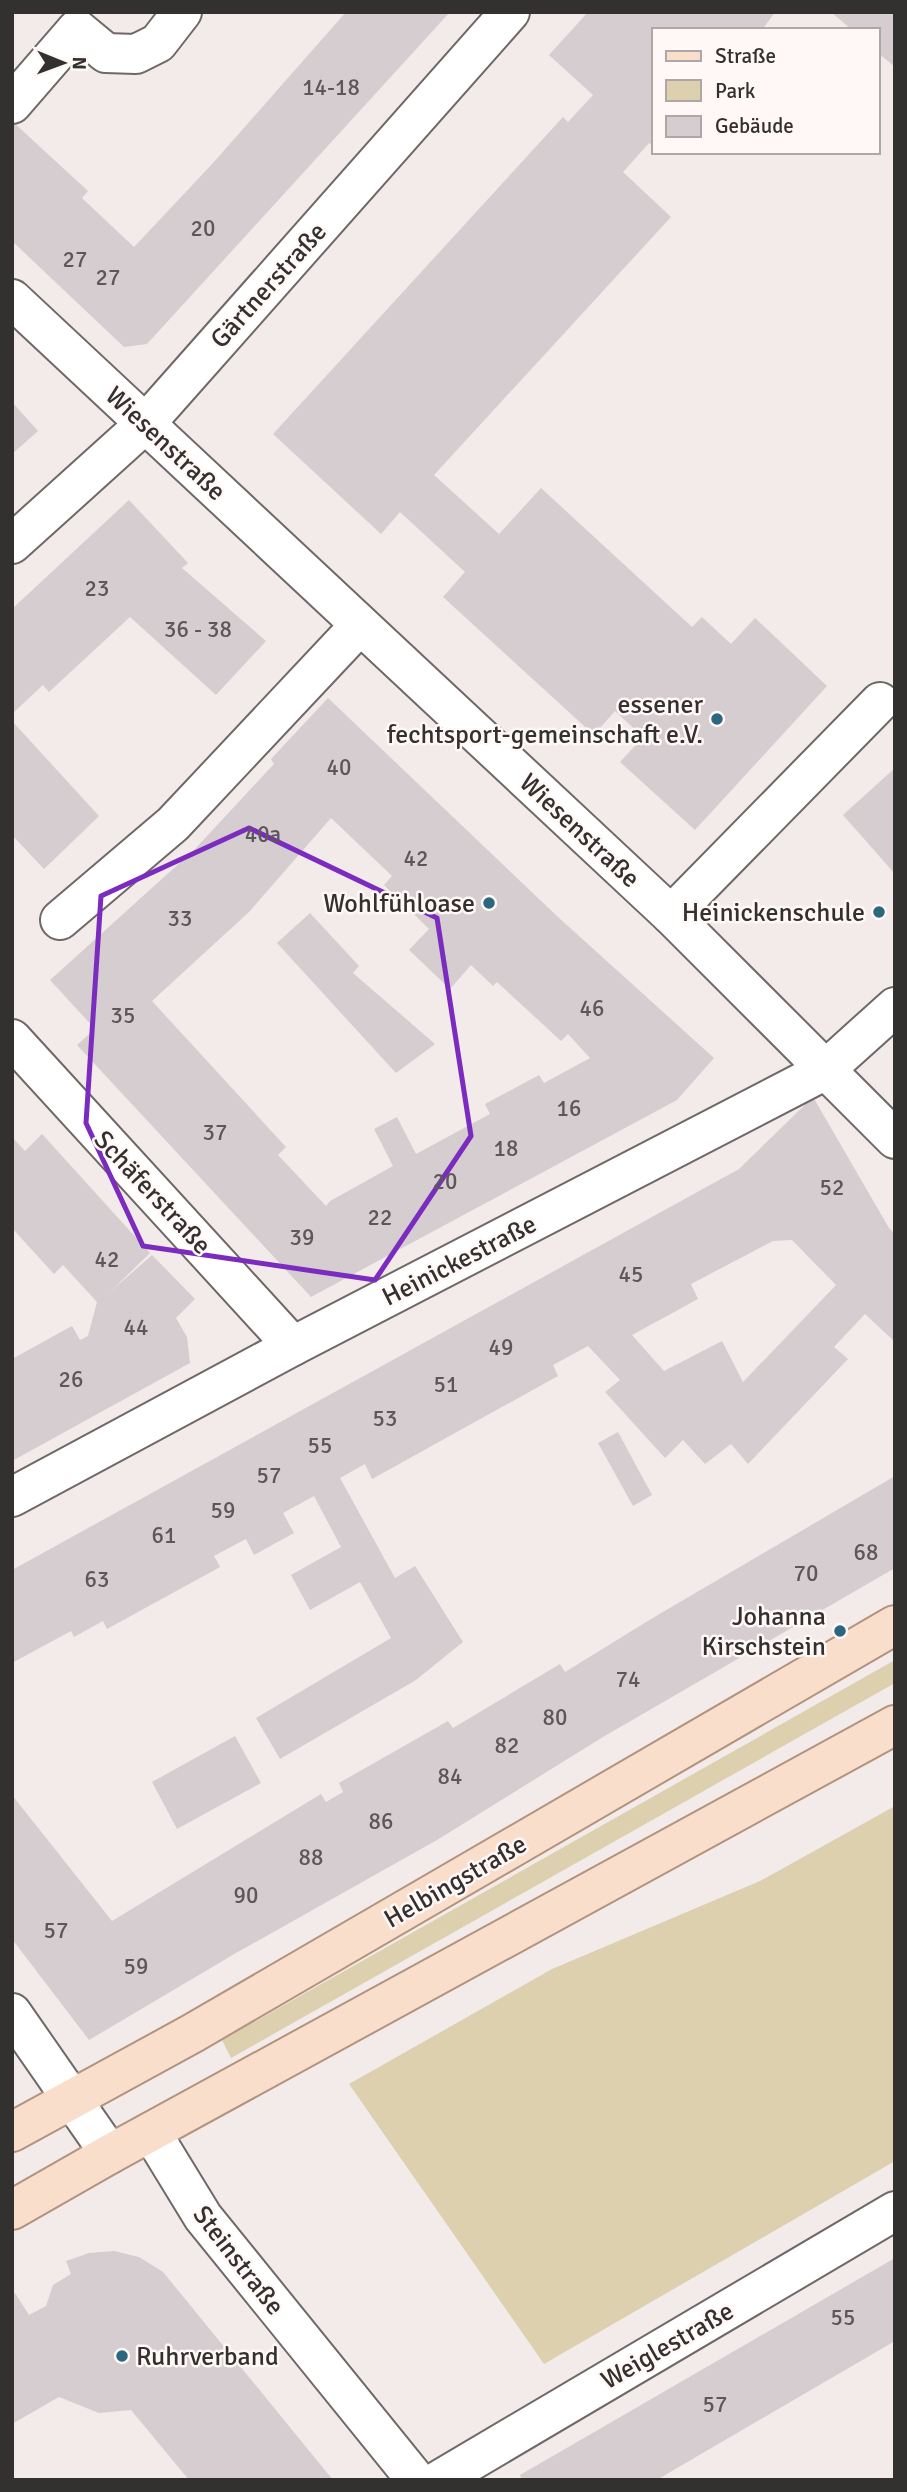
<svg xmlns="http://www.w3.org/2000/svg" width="907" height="2492" viewBox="0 0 907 2492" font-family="Signika,sans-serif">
	<rect width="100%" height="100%" fill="#f3ebea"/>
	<!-- green -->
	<g fill="#dcd0af">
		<polygon points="895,1660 895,1683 231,2058 222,2040"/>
		<polygon points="895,1806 895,2161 544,2364 349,2084 552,1969 760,1881"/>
	</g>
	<!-- building -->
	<g fill="#d5cdcf" fill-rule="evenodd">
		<polygon points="346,12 450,12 147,344 124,347 12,241 12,121 88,191 82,198 134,247 213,163"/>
		<polygon points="588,12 775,12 762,30 653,30 653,147 649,143 623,172 671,217 434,475 499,534 541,488 692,627 702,617 731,644 755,618 827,686 695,830 620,762 643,737 615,711 594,735 443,597 465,572 400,512 381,534 273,434 563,117 568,122 593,95 549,55"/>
		<polygon points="831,12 895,12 895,67 877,52 877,30 852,30"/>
		<polygon points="12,402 38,431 12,454"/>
		<polygon points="129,500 188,563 182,568 266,641 216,695 130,617 49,692 43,685 12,714 12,609"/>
		<path d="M328,698L558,917L714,1058L677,1100L311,1297L77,1045L95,1029L50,980L194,850L274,764L271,759ZM331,818L392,876L384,885L429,929L409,950L450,989L471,965L493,986L497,982L561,1041L568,1034L590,1058L544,1083L539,1075L485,1104L490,1114L416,1154L397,1117L374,1129L393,1166L330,1201L326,1206L278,1155L286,1147L152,1001L249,912Z"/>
		<polygon points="12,721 99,816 44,869 12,835"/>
		<polygon points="895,768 895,874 843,815"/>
		<polygon points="310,913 359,966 353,973 435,1044 396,1073 277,943"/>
		<path d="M813,1097L889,1228L895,1234V1342L865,1314L834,1347L848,1359L748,1464L731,1444L705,1464L683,1440L665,1458L605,1392L620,1380L588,1346L553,1365L558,1376L372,1479L365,1464L340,1478L395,1578L415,1566L463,1642L416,1680L280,1759L256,1718L391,1638L360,1582L310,1610L291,1575L341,1547L314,1496L283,1513L294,1533L254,1555L246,1539L214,1556L220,1567L107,1629L103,1621L74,1637L71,1631L12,1663V1570L739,1169ZM792,1240L836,1285L743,1382L722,1341L664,1371L632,1335L698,1299L691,1284L773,1241Z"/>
		<polygon points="42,1134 150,1253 110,1292 152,1255 195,1299 176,1318 187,1337 190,1363 12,1461 12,1359 72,1326 80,1340 88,1336 97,1302 63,1265 54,1274 12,1228 12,1137 25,1151"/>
		<polygon points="618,1432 652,1495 633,1506 598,1443"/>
		<polygon points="895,1476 895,1568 603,1737 437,1840 236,1953 89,2040 12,1939 12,1795 112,1921 321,1794 326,1802 343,1792 339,1783 448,1721 453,1728 560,1664 565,1672 651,1619"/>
		<polygon points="235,1736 261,1783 177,1829 152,1782"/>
		<polygon points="114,2251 139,2257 163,2272 333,2480 189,2480 131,2410 99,2413 59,2397 12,2424 12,2295 15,2293 29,2315 46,2306 53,2285 71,2274 66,2261 89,2253"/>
		<polygon points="895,2258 895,2341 672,2471 657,2480 522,2480 520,2475"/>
	</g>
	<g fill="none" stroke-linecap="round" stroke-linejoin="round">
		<!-- minor casing -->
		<g stroke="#6f6867" stroke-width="42">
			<g id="minor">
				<polyline points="12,104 77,29 106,53 136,54 158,43 182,12"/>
				<polyline points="12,299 671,915 895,1139"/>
				<polyline points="12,544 146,423 510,12"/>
				<polyline points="671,915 880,702"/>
				<polyline points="60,920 173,824 360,625"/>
				<polyline points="12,1039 293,1346"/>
				<polyline points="12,1497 293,1346 824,1071 895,1007"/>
				<polyline points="12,2013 110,2154"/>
				<polyline points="151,2132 203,2217 416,2480"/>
				<polyline points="439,2480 895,2211"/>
			</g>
		</g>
		<!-- major casing -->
		<g stroke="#b1937e" stroke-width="42">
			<g id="major">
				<polyline points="12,2132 193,2033 895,1625"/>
				<polyline points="12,2210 110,2154 895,1725"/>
			</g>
		</g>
		<!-- minor -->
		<use href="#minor" stroke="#fff" stroke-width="38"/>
		<!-- major -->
		<use href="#major" stroke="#f9decb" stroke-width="38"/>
	</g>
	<!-- marked area -->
	<path fill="none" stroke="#7b2cbf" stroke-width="5" stroke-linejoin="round" d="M249,828L437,918L471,1136L375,1280L143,1246L86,1123L101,896Z"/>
	<!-- markers -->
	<g fill="#2b677f" stroke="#fff8f7" stroke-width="2.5">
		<circle cx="717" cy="719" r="7"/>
		<circle cx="489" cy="903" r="7"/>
		<circle cx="879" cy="912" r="7"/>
		<circle cx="840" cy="1631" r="7"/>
		<circle cx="122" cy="2356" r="7"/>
	</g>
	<g text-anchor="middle" stroke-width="5" stroke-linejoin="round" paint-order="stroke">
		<!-- number labels -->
		<g font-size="23" fill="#5c5758">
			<text x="331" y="95">14-18</text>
			<text x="203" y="236">20</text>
			<text x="75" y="267">27</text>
			<text x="108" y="285">27</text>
			<text x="97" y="596">23</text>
			<text x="198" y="637">36 - 38</text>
			<text x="339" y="775">40</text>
			<text x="263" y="842">40a</text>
			<text x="416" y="866">42</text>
			<text x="180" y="926">33</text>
			<text x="592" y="1016">46</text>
			<text x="123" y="1023">35</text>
			<text x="569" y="1116">16</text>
			<text x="215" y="1140">37</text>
			<text x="506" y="1156">18</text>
			<text x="445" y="1189">20</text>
			<text x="832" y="1195">52</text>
			<text x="380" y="1225">22</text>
			<text x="302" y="1245">39</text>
			<text x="107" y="1267">42</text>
			<text x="631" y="1282">45</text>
			<text x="136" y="1335">44</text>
			<text x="501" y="1355">49</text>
			<text x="71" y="1387">26</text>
			<text x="446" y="1392">51</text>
			<text x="385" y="1426">53</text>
			<text x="320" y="1453">55</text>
			<text x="269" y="1483">57</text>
			<text x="223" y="1518">59</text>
			<text x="164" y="1543">61</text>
			<text x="866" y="1560">68</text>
			<text x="806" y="1581">70</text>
			<text x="97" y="1587">63</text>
			<text x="628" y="1687">74</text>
			<text x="555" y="1725">80</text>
			<text x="507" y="1753">82</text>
			<text x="450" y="1784">84</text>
			<text x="381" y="1829">86</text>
			<text x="311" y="1865">88</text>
			<text x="246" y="1903">90</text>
			<text x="56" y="1938">57</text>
			<text x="136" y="1974">59</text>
			<text x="843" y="2325">55</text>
			<text x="715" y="2412">57</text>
		</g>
		<!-- street labels -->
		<g font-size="26" fill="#333030" stroke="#fff8f7">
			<text transform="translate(268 285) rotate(-48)" y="9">Gärtnerstraße</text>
			<text transform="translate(166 443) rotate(43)" y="9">Wiesenstraße</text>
			<text transform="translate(580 830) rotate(43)" y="9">Wiesenstraße</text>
			<text transform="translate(153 1192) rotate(47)" y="9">Schäferstraße</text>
			<text transform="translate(459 1260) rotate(-27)" y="9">Heinickestraße</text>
			<text transform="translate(455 1881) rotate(-30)" y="9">Helbingstraße</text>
			<text transform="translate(239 2260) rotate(52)" y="9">Steinstraße</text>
			<text transform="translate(667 2345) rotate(-30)" y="9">Weiglestraße</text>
		</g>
		<!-- poi labels -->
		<g font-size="26" fill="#333030" stroke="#fff8f7" text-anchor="end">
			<text x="703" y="713">essener<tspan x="703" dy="30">fechtsport-gemeinschaft e.V.</tspan></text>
			<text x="475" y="912">Wohlfühloase</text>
			<text x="865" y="921">Heinickenschule</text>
			<text x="826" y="1625">Johanna<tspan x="826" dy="30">Kirschstein</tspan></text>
			<text x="136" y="2365" text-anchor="start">Ruhrverband</text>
		</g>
	</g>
	<!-- border -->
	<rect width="907" height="2492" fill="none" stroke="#333030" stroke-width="28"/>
	<!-- legend -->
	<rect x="652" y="28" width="228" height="126" fill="#fff8f7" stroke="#ada8a7" stroke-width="2"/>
	<rect x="666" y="51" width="35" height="10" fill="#f9decb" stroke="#ada8a7" stroke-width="2"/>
	<text x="715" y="63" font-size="21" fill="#333030">Straße</text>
	<rect x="666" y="80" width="35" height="21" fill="#dcd0af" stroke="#ada8a7" stroke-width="2"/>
	<text x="715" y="98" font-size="21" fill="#333030">Park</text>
	<rect x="666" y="116" width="35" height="21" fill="#d5cdcf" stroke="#ada8a7" stroke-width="2"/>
	<text x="715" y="133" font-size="21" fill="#333030">Gebäude</text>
	<!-- north arrow -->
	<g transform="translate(63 63) rotate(91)" stroke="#fff8f7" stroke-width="5" paint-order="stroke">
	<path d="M0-5L12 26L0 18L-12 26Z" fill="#333030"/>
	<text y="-10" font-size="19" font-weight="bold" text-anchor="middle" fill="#333030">N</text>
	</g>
</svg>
